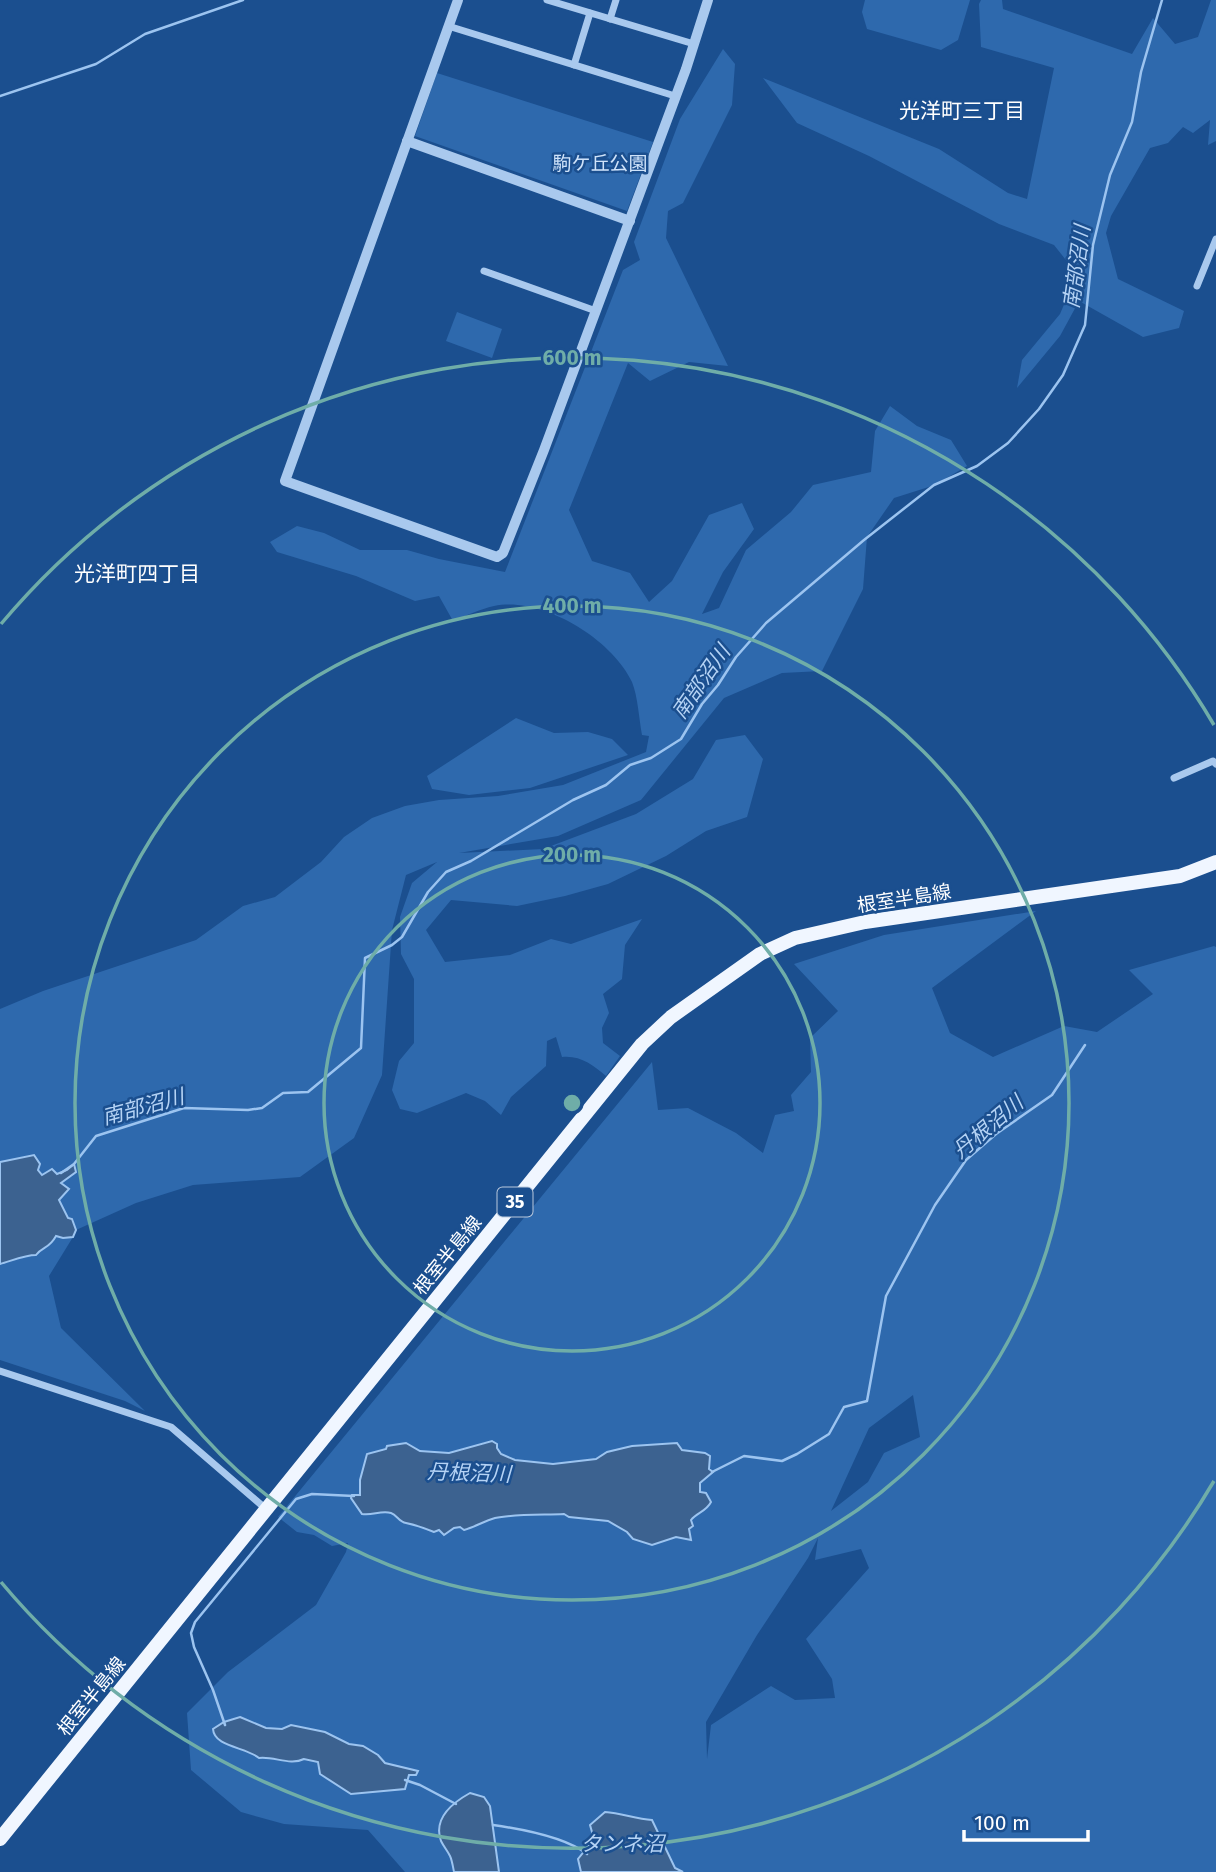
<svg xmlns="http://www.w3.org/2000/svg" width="1216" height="1872" viewBox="0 0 1216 1872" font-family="'Fira Sans','Noto Sans JP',sans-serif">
	<rect width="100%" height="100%" fill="#1b4f8f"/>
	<!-- green -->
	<g fill="#2e69ad" fill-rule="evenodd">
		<polygon points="865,0 970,0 958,40 941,50 867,29 862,12"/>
		<polygon points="981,0 1002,0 1003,9 1132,54 1153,18 1175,44 1198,37 1211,0 1216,0 1216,141 1208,145 1210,120 1193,133 1183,127 1168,143 1150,148 1111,216 1106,233 1118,279 1184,311 1179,328 1143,337 1079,301 1060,336 1017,388 1022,360 1060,314 1077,274 1054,245 999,224 869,156 797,123 763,78 939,149 1008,193 1027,199 1054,68 981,47 979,4"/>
		<path d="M723,49L735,64L732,105L683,203L668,211L666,238L728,366L689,362L650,381L628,363L569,510L592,561L630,573L649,602L672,581L709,515L742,503L754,529L723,572L702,614L719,608L746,550L791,512L813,485L871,472L875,431L890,406L917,426L951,440L967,466L935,485L894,498L867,537L863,589L822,671L782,673L724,698L641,800L558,836L459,853L543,849L636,814L693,779L716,740L745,735L763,759L747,817L706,831L666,856L608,884L565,896L517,906L451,900L426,930L445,962L510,955L551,939L571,944L642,919L625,945L622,979L603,994L609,1013L602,1028L603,1043L620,1056L606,1076C593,1065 580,1055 562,1057L556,1037L547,1041L546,1066L511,1097L501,1115L485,1101L466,1093L417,1113L400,1109L392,1090L399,1061L414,1043V979L401,954L400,917L412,883L437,862L406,875L392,930L382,1075L354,1138L300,1177L193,1185L136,1203L76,1230L73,1219L68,1218L59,1200L63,1194L61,1183L73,1164L67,1170L57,1174L52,1169L42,1175L18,1158L0,1162V1009L43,991L196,940L243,906L275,897L321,862L344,837L372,818L405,806L439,800L498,796L563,785L646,752L649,736L642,735C639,719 638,697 632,682C612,639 542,596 494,606C480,609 466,616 453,621L439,596L415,601L356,576L277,552L270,542L297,526L324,533L360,550H407L439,559L505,572L623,270L640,260L634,242L680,119Z"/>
		<polygon points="437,73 653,142 627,211 415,136"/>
		<polygon points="457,312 502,329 492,358 446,341"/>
		<polygon points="516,718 554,733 588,732 612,739 628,755 530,788 469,795 432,789 427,776"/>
		<path d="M1036,911L932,988L950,1033L993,1057L1064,1026L1097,1032L1153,994L1129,970L1214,946L1216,947V1872H405L368,1830L284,1824L241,1812L191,1770L187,1713L228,1672L316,1605L346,1552L348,1543L332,1546L314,1535L297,1532L278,1517L652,1062L658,1110L688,1108L736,1133L763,1153L775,1115L794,1111L791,1095L811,1072L810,1038L838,1011L794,964L884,935ZM913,1395L920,1437L884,1453L868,1482L831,1511L869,1428ZM818,1538L815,1560L861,1549L869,1568L806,1639L832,1679L835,1698L795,1700L771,1686L711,1725L707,1759L706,1722L757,1635L808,1558Z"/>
		<path d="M56,1236L63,1238L73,1237L49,1276L61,1328L145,1411L125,1401L0,1360V1264C19,1258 46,1255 56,1236Z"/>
	</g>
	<!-- water -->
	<g fill="#3c6290" stroke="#9cc4f0" stroke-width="2">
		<path d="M34,1155L40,1164L38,1170L42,1175L52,1169L57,1174L67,1170L74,1164L76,1172L61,1183L69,1189L59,1200L68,1218L72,1219L76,1230L73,1237L63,1238L56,1236C49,1249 43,1246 36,1255C25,1255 11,1261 0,1264V1162Z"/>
		<path d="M492,1441L497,1444V1448L501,1454L515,1460L553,1464L596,1459L607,1452L632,1446L677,1443L682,1450L705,1453L710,1456L709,1469L713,1472L700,1483V1492L706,1493L711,1502C706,1512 697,1512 691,1520L693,1526L689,1529L691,1540L676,1537L652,1545L633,1539L627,1532L608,1521L569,1517L564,1514C544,1515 514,1514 495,1518C484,1521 475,1527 464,1530L460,1527L454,1528L444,1535L439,1530L434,1532C424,1528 416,1525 406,1523C399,1522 397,1515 391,1513C381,1510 372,1516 362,1514L351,1498L352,1495H360V1480L367,1454L386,1449L387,1446L406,1443L420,1451L449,1453Z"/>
		<path d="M240,1717L266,1728L282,1729L291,1725L325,1732L349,1744L363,1746L378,1755L385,1763L418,1771L416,1775H409L405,1789L351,1794L320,1774L318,1762L304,1759C290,1766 274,1756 259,1758C246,1747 214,1747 213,1729L224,1722Z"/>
		<path d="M470,1793L484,1797L490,1806L499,1872H454C453,1867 452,1860 450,1856C447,1850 444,1847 441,1841C433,1819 452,1803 470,1793Z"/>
		<path d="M605,1812C622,1813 635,1819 652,1820L675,1868L683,1872H581L578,1859L594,1839L590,1825Z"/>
	</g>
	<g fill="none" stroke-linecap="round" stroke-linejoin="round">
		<!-- stream -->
		<g stroke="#9cc4f0" stroke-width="2.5">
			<polyline points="0,96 96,64 145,34 243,0"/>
			<polyline points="61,1173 74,1164 96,1136 184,1108 248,1110 262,1108 283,1093 308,1092 361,1048 365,958 392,945 402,937 428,892 446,872 471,861 573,800 606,785 630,765 651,758 681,739 702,704 718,685 736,657 766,623 864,540 934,485 977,466 1008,443 1039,409 1063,375 1085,325 1093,245 1110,175 1132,122 1141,72 1162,0"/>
			<polyline points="712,1472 744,1456 782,1461 797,1454 829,1434 844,1407 867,1401 886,1296 935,1205 966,1160 996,1134 1052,1095 1085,1045"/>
			<polyline points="225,1725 213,1690 194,1647 191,1633 195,1622 296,1499 312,1494 354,1496"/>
			<polyline points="405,1780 420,1785 456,1804"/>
			<path d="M493,1825C521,1829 565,1837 587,1854"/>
		</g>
		<!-- minor -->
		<g stroke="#a9c9ee" stroke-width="7">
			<polyline points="547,0 694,44"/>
			<polyline points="610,19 616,0"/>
			<polyline points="448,26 675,96"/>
			<polyline points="574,65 590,13"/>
			<polyline points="484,271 596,311"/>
			<polyline points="1197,286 1216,239"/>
			<polyline points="1174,778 1213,761 1216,764"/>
			<polyline points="0,1371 171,1427 266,1509"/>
		</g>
		<!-- tertiary -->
		<g stroke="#a9c9ee" stroke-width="10">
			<polyline points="458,0 285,481 497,557 503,553 544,450 686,69 708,0"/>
			<polyline points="407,141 630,221"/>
		</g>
		<!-- primary -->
		<polyline stroke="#f0f6ff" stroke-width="14" points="0,1839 642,1044 671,1017 760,954 795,938 865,922 1180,876 1216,862"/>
	</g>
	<!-- distance rings -->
	<g fill="none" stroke="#6fada8" stroke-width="3.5">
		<circle cx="572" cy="1103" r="248"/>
		<circle cx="572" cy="1103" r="497"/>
		<path d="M1214 1481A745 745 0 0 1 1 1582M1 624A745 745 0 0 1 1214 725"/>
	</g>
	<g text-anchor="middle" stroke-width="5" stroke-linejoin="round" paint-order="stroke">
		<!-- shield labels -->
		<rect fill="#1b4f8f" stroke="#bbcadd" stroke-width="2" x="497.5" y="1187.5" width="35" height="29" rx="5"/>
		<g font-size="18" font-weight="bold" fill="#fff">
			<text x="515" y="1208">35</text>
		</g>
		<!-- park labels -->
		<g font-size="19" fill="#cfe3fa" stroke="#1b4f8f">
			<text x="600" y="170">駒ケ丘公園</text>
		</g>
		<!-- street labels -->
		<g font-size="19" fill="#fff" stroke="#1b4f8f">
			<text transform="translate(904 898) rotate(-9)" y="7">根室半島線</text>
			<text transform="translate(447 1255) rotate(-51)" y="7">根室半島線</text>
			<text transform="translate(91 1696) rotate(-51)" y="7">根室半島線</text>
		</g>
		<!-- neighbourhood labels -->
		<g font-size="21" fill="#fff" stroke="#1b4f8f">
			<text x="962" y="118">光洋町三丁目</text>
			<text x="137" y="581">光洋町四丁目</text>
		</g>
		<!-- water labels -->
		<g font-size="21" font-style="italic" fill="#b5d3f5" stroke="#1b4f8f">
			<text transform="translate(1077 267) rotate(-82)" y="7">南部沼川</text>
			<text transform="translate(701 682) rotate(-55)" y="7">南部沼川</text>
			<text transform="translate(143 1107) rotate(-15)" y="7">南部沼川</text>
			<text transform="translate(988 1127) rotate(-40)" y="7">丹根沼川</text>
			<text transform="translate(469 1473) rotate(2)" y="7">丹根沼川</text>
			<text x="622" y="1851">タンネ沼</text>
		</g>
	</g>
	<circle cx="572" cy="1103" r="10" fill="#6fada8" stroke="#1b4f8f" stroke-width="3.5"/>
	<g font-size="21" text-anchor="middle" font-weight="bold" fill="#6fada8" stroke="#1b4f8f" stroke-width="5" stroke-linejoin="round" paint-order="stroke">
		<text x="572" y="365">600 m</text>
		<text x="572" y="613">400 m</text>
		<text x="572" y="862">200 m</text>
	</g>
	<!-- scale -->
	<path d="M964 1830v10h124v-10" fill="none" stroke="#ffffff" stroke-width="3.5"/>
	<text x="974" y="1830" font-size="21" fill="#ffffff" stroke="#1b4f8f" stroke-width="5" paint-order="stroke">100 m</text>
</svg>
